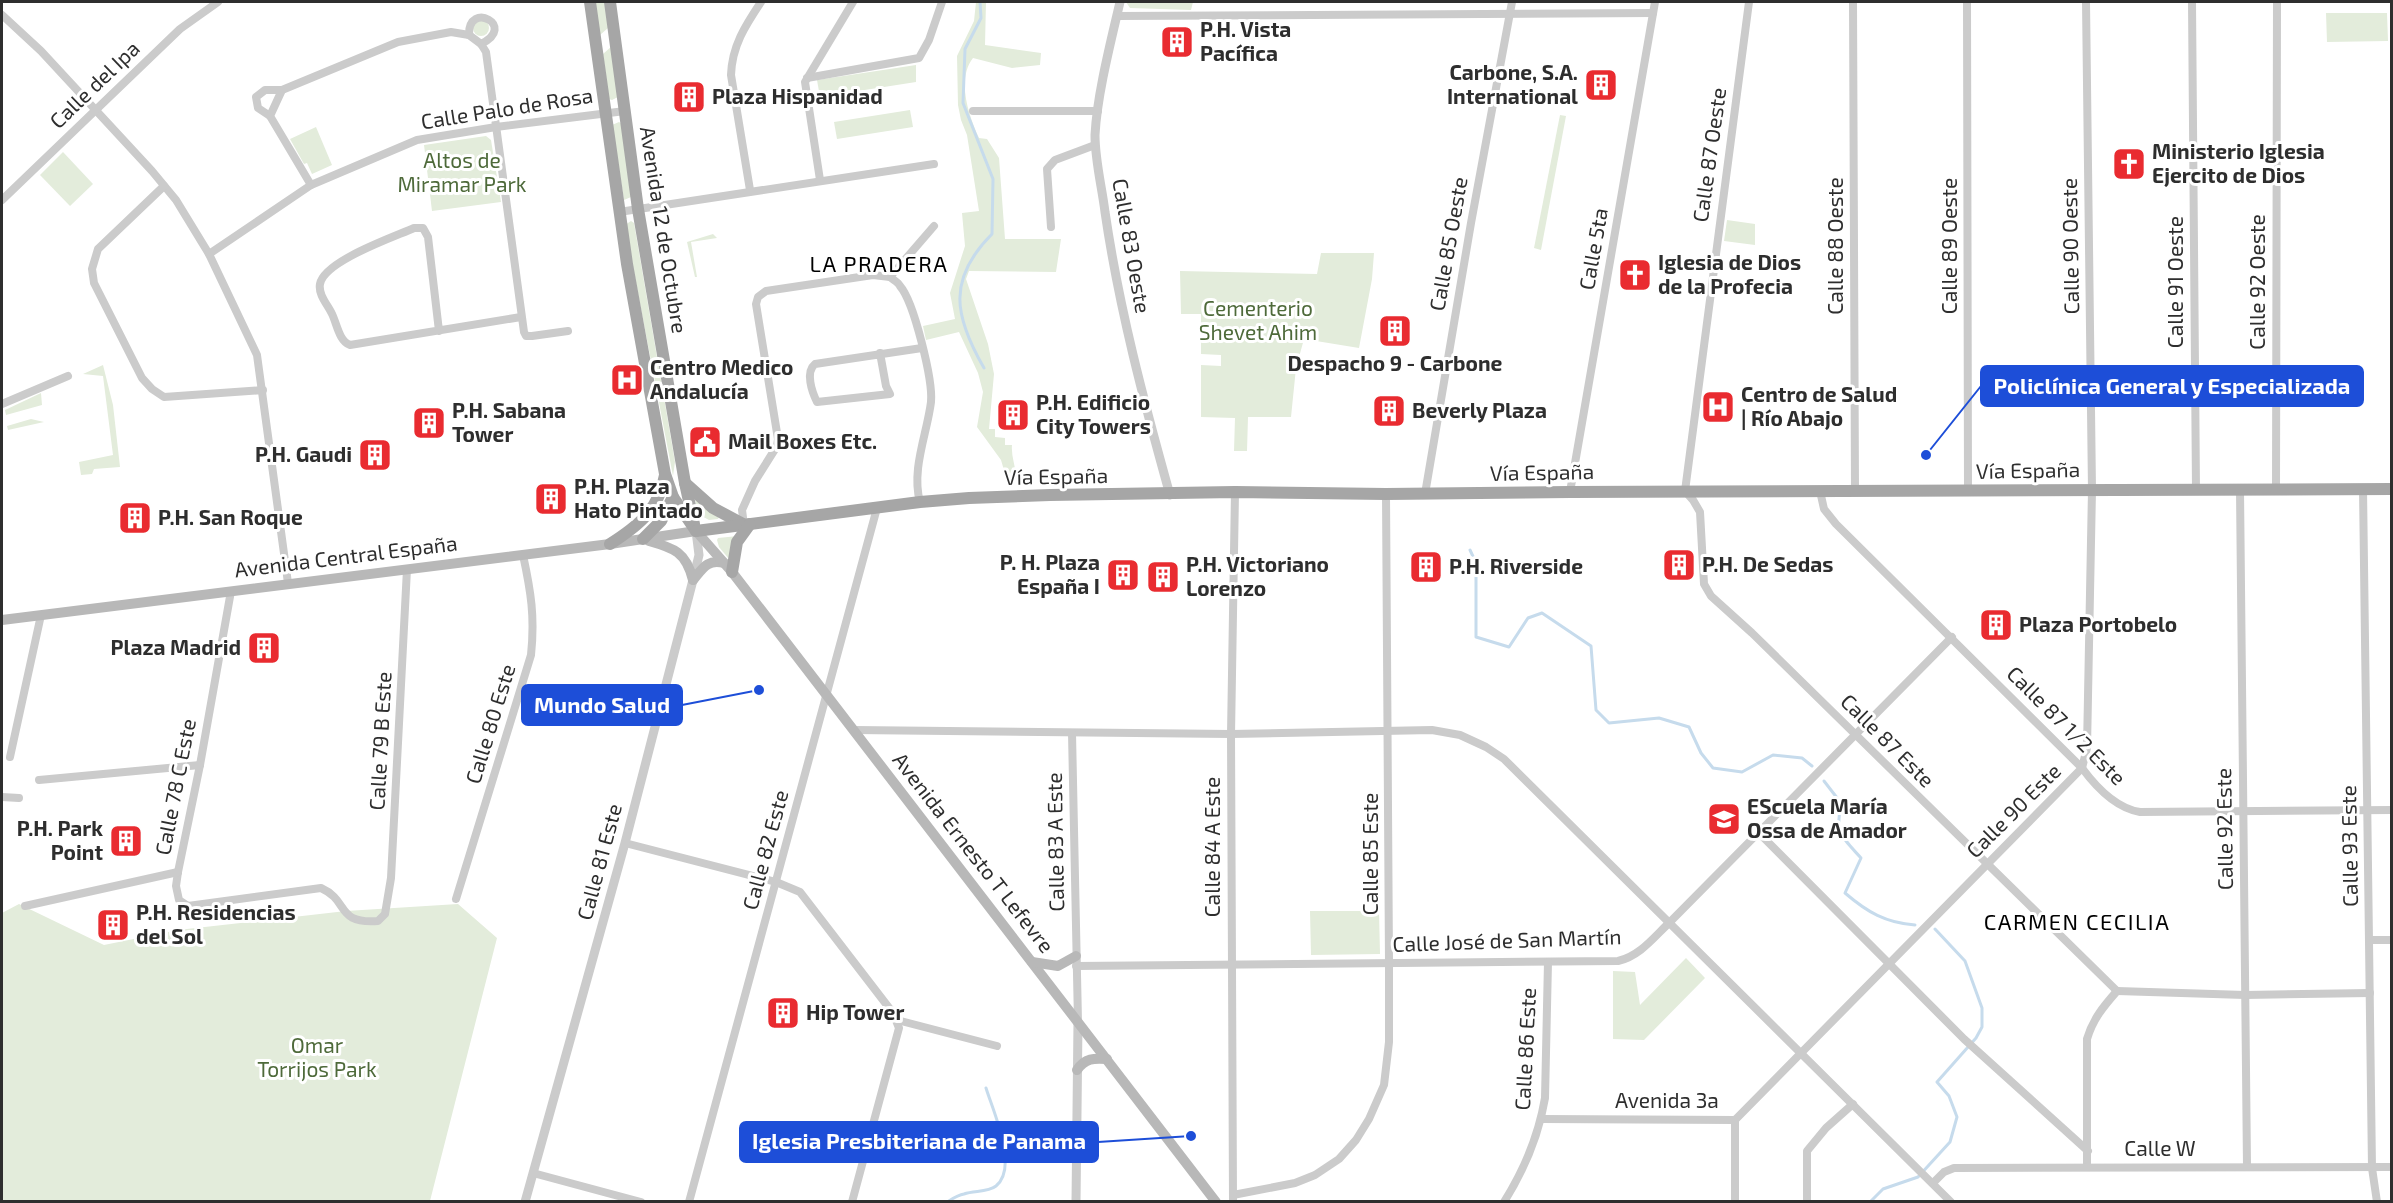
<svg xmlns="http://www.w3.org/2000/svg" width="2393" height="1203" viewBox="0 0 2393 1203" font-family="'Exo 2',sans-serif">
	<rect width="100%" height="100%" fill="#fff"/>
	<!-- green -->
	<g fill="#e3ecdb">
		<polygon points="595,2 605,2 608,28 600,35"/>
		<path d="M976,2H986L985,45L1041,53L1040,65L1012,68L973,58C956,80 969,116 979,138L987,139L999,158L1005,239H1061L1056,272L969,271L966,279L988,344L994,374L989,429H995V437L1005,438V445H1012C1011,455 1015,465 1016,475L1006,477L1001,460L977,427L983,392L978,373L959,332L926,340L923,326L955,319L950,293L965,246L962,213L979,211L967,135L961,120L958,105L957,56L974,21Z"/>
		<polygon points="1126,2 1193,2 1191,10 1130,8"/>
		<polygon points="2326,13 2387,13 2388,41 2327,42"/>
		<circle cx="481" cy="28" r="8"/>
		<polygon points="612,46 618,97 612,100 609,99 603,54"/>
		<polygon points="916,65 916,82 820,97 817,80"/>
		<polygon points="910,110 913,127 837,139 834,122"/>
		<polygon points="1560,115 1566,116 1541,250 1534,248"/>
		<polygon points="619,122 622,124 631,197 624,200 612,125"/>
		<polygon points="316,127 332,165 312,174 307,163 304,164 290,139"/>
		<polygon points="486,136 491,140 501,202 432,211 424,145"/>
		<polygon points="63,152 93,184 70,206 40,175"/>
		<polygon points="1727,220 1755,224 1755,245 1724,241"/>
		<polygon points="631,221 634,223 675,462 673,476 625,225"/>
		<polygon points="713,234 717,238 691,242 697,277 695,277 687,242"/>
		<polygon points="1321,253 1374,253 1372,279 1359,348 1304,339 1296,368 1291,417 1248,417 1247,451 1234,451 1235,418 1201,417 1201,365 1221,366 1221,355 1201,354 1201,314 1181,314 1180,271 1317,274"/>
		<polygon points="103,365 113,405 120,467 94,469 92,474 81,475 79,462 113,455 103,376 83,374"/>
		<polygon points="41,393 42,405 6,415 5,410"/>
		<polygon points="31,419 44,422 8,430 7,426"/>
		<polygon points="695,499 719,517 718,519 709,520 698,514"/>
		<polygon points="738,536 729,559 719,547 717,540 718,538"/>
		<polygon points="19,904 104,945 178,930 346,911 458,904 497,938 430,1201 2,1201 2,913"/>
		<polygon points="1310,911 1379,911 1380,954 1311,955"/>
		<polygon points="1686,958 1705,978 1644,1040 1613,1039 1613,971 1635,972 1640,1005"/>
	</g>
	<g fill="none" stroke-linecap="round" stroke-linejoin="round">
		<!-- stream -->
		<g stroke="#c6dbec" stroke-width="3">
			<path d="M980,2L981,18L965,49L963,103L993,179L992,234C947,279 954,316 984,368"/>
			<polyline points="1470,550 1476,563 1476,637 1509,647 1528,618 1542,613 1591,646 1596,710 1609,723 1659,718 1689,727 1701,753 1713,768 1742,772 1773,755 1802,758 1812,766"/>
			<path d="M1824,781L1841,803C1835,833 1841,836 1861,858L1845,893C1867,912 1886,923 1915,925"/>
			<path d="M947,1202C952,1199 958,1195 964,1194C974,1190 987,1193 996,1186C1019,1167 993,1111 986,1088"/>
			<polyline points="1870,1202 1883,1189 1918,1177 1950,1142 1957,1117 1949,1096 1937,1082 1976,1038 1982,1027 1982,1008 1965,961 1935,929"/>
		</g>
		<!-- minor -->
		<g stroke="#cbcbcb" stroke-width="8">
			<polyline points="1749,2 1685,491 1693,500 1700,512 1704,584 1711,596 1752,633 2117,991"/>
			<polyline points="1853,2 1855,491"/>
			<polyline points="1967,2 1968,491"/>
			<polyline points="2192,2 2196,490"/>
			<polyline points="2,15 41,51 152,171 176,200 209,254 257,355 288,583"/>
			<polyline points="1117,16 1653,13"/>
			<path d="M469,35C468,0 518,26 481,44"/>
			<polyline points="807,78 919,58 929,40 942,2"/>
			<polyline points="973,111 1098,111"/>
			<polyline points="270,116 258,108 256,97 265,90 282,90"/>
			<polyline points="820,180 805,82 853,2"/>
			<polyline points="311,185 270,116 282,90 398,42 451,32 469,35 481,44 486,52 524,332 526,336 532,336 568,331"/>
			<polyline points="164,186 98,249 92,269 94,283 142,378 152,389 164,397 263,390"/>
			<path d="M750,190L731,75C732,46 745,26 761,2"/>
			<polyline points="2,200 180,29 218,2"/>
			<polyline points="619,212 934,164"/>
			<polyline points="1051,227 1047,169 1055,160 1095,145"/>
			<polyline points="209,254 311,185 417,140 496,127 625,111"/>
			<path d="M890,277C893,280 898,282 900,286C914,302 933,380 931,402C927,434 911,470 920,502"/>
			<polyline points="890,277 934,226"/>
			<path d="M439,331L428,237L423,228H414C394,237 324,261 320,284C318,295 328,305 332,314C337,324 339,341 350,345L521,317"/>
			<path d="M880,353L886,386L890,394L817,402C812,392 805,372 815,364L922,348"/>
			<polyline points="2,404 68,376"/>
			<polyline points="2363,489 2372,1168 2377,1202"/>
			<polyline points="2240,490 2247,1166"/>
			<polyline points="2276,490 2277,2"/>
			<path d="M1820,491L1824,509L1836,524L2082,768C2096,787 2115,808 2140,812L2392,810"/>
			<polyline points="1570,492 1655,2"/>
			<polyline points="1425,494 1471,223 1512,2"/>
			<polyline points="744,525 742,510 755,481 777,446 778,439 756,304 758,297 766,291 873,275 890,277"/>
			<path d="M231,591L200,765L178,872L176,886L179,900L188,906L321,888C350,901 335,924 378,921L385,914L391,878L407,569"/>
			<polyline points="854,730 1231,734 1432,730 1460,735 1486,747 1504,759 1951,1202"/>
			<polyline points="1072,733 1078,1022"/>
			<polyline points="10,757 41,615"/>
			<polyline points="39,780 200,765"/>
			<polyline points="2,797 19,798"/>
			<polyline points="1758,832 1964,1039 2088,1151"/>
			<polyline points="625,843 776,882 800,892 893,1013 899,1028 852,1202"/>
			<path d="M456,899L531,655C535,617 531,592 523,555"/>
			<polyline points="25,906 178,872"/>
			<polyline points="2370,940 2392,940"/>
			<path d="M1076,966L1618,961C1640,956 1654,937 1670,922L1952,637"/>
			<polyline points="2117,991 2245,995 2370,993"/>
			<polyline points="897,1020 997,1046"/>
			<polyline points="1542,1119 1735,1120 2082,768 2087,748 2092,490 2086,2"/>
			<polyline points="1735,1120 1735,1202"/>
			<path d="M2087,1167V1039C2093,1019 2103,1007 2117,991"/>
			<polyline points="533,1173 641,1202"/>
			<polyline points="1933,1183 1944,1172 1954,1168 2392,1167"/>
			<polyline points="1233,1195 1295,1183 1315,1175 1339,1159 1356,1140 1369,1119 1384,1085 1389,1042 1389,963 1386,494"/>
			<polyline points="689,1202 877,508"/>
			<polyline points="1233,1202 1231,734 1235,492"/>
			<path d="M1504,1202C1524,1170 1539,1134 1545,1098L1548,962"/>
			<polyline points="1807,1202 1807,1151 1826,1128 1853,1104"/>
		</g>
		<!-- tertiary -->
		<g stroke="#cbcbcb" stroke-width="9">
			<path d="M1120,2C1111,41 1097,95 1095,135C1095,161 1102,187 1105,212C1119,308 1144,402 1170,495"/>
			<polyline points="525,1202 625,843 693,580 699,555 696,531"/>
			<polyline points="1076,1202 1078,1022"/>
		</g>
		<!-- secondary -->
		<g stroke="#b8b8b8" stroke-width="10">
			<path d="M649,541C674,548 686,552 693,580"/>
			<path d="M693,580C703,568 707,559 724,563"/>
			<polyline points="2,620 610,544 696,531 732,572 1216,1202"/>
			<polyline points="1032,962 1058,966 1076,956"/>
			<path d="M1077,1070C1085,1058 1094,1058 1107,1059"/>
		</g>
		<!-- primary -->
		<g stroke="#a6a6a6" stroke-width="12">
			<polyline points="590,2 627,264 665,474 673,497 696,531"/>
			<polyline points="610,2 638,209 685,483 694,524"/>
			<polyline points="685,483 713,508 743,524"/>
			<polyline points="696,531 920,502 969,498 1050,495 1235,492 1386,494 1570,492 2392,489"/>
			<polyline points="643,539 661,521 673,497"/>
			<path d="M610,544C638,526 659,510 665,475"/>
			<polyline points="732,572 737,542 750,524"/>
		</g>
	</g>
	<!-- icons -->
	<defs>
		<g id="building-square" transform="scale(1.725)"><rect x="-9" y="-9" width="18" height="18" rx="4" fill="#e92b30" stroke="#fff"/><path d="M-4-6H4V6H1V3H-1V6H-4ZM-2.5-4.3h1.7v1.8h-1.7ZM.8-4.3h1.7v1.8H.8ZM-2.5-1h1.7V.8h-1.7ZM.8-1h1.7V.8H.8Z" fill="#fff"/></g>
		<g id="church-square" transform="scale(1.725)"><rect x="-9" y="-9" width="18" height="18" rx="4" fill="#e92b30" stroke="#fff"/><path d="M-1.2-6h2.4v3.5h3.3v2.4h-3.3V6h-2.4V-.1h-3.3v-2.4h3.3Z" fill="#fff"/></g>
		<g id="hospital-square" transform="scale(1.725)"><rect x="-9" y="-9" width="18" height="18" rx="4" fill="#e92b30" stroke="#fff"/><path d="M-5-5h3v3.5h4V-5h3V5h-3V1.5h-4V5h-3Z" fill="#fff"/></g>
		<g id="civic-square" transform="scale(1.725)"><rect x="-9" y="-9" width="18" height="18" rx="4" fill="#e92b30" stroke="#fff"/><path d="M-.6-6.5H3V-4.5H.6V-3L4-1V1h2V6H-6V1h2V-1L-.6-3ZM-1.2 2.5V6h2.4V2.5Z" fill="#fff"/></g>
		<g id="school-square" transform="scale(1.725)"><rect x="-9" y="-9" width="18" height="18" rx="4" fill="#e92b30" stroke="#fff"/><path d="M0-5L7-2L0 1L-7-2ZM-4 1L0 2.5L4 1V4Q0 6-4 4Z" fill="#fff"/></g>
	</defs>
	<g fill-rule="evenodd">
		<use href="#building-square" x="1177" y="42"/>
		<use href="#building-square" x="1601" y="85"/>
		<use href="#building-square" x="689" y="97"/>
		<use href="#church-square" x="2129" y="164"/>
		<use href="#church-square" x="1635" y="275"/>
		<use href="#building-square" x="1395" y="331"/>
		<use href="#hospital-square" x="627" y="380"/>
		<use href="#hospital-square" x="1718" y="407"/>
		<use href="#building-square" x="1389" y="411"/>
		<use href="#building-square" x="1013" y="415"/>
		<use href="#building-square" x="429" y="423"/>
		<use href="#civic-square" x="705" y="442"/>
		<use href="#building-square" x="375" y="455"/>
		<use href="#building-square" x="551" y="499"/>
		<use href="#building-square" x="135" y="518"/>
		<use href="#building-square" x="1679" y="565"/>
		<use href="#building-square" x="1426" y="567"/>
		<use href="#building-square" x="1123" y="575"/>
		<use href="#building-square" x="1163" y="577"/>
		<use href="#building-square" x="1996" y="625"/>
		<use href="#building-square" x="264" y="648"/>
		<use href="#school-square" x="1724" y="819"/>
		<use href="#building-square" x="126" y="841"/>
		<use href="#building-square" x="113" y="925"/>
		<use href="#building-square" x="783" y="1013"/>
	</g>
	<g text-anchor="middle" stroke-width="6" stroke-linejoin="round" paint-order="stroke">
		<!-- poi labels -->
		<g font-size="21" font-weight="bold" fill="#2e2e2e" stroke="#fff" text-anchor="start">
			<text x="1200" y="37">P.H. Vista<tspan x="1200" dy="24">Pacífica</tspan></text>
			<text x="1578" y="80" text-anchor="end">Carbone, S.A.<tspan x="1578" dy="24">International</tspan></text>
			<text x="712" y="104">Plaza Hispanidad</text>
			<text x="2152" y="159">Ministerio Iglesia<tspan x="2152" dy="24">Ejercito de Dios</tspan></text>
			<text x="1658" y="270">Iglesia de Dios<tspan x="1658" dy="24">de la Profecia</tspan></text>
			<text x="1395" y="371" text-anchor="middle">Despacho 9 - Carbone</text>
			<text x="650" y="375">Centro Medico<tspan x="650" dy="24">Andalucía</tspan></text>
			<text x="1741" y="402">Centro de Salud<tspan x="1741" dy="24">| Río Abajo</tspan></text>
			<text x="1036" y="410">P.H. Edificio<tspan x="1036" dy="24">City Towers</tspan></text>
			<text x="452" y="418">P.H. Sabana<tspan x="452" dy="24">Tower</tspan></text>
			<text x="1412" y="418">Beverly Plaza</text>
			<text x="728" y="449">Mail Boxes Etc.</text>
			<text x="352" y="462" text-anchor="end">P.H. Gaudi</text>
			<text x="574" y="494">P.H. Plaza<tspan x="574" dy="24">Hato Pintado</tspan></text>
			<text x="158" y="525">P.H. San Roque</text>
			<text x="1100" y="570" text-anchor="end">P. H. Plaza<tspan x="1100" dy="24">España I</tspan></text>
			<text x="1186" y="572">P.H. Victoriano<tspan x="1186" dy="24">Lorenzo</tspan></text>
			<text x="1702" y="572">P.H. De Sedas</text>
			<text x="1449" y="574">P.H. Riverside</text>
			<text x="2019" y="632">Plaza Portobelo</text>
			<text x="241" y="655" text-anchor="end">Plaza Madrid</text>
			<text x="1747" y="814">EScuela María<tspan x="1747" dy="24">Ossa de Amador</tspan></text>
			<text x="103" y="836" text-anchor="end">P.H. Park<tspan x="103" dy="24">Point</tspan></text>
			<text x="136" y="920">P.H. Residencias<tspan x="136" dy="24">del Sol</tspan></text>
			<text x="806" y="1020">Hip Tower</text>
		</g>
		<!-- street labels -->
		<g font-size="21" fill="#2e2e2e" stroke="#fff">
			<text transform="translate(95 85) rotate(-44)" y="7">Calle del Ipa</text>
			<text transform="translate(507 109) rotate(-9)" y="7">Calle Palo de Rosa</text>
			<text transform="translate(1710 155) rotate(-82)" y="7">Calle 87 Oeste</text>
			<text transform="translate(663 230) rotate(81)" y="7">Avenida 12 de Octubre</text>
			<text transform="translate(1449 244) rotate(-80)" y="7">Calle 85 Oeste</text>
			<text transform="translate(1131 246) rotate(80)" y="7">Calle 83 Oeste</text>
			<text transform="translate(1836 246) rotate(-90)" y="7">Calle 88 Oeste</text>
			<text transform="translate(1950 246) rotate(-90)" y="7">Calle 89 Oeste</text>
			<text transform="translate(2071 246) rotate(-91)" y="7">Calle 90 Oeste</text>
			<text transform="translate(1594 249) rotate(-80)" y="7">Calle 5ta</text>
			<text transform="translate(2176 282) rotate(-90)" y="7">Calle 91 Oeste</text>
			<text transform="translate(2258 282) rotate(-90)" y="7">Calle 92 Oeste</text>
			<text transform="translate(2028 471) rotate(-1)" y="7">Vía España</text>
			<text transform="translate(1542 473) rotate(-1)" y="7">Vía España</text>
			<text transform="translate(1056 477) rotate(-1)" y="7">Vía España</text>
			<text transform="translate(346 557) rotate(-7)" y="7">Avenida Central España</text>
			<text transform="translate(491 724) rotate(-73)" y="7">Calle 80 Este</text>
			<text transform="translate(2066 726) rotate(45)" y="7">Calle 87 1/2 Este</text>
			<text transform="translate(381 741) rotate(-87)" y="7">Calle 79 B Este</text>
			<text transform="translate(1887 741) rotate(45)" y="7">Calle 87 Este</text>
			<text transform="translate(176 787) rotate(-79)" y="7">Calle 78 C Este</text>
			<text transform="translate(2014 811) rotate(-45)" y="7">Calle 90 Este</text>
			<text transform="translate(2225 829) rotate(-91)" y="7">Calle 92 Este</text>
			<text transform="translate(1056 842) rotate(-91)" y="7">Calle 83 A Este</text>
			<text transform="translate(2350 846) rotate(-91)" y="7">Calle 93 Este</text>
			<text transform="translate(1213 847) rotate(-90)" y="7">Calle 84 A Este</text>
			<text transform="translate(766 850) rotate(-75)" y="7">Calle 82 Este</text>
			<text transform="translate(973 853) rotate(52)" y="7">Avenida Ernesto T Lefevre</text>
			<text transform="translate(1371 854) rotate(-90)" y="7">Calle 85 Este</text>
			<text transform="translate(600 862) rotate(-75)" y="7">Calle 81 Este</text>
			<text transform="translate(1507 941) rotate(-2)" y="7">Calle José de San Martín</text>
			<text transform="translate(1526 1049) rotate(-87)" y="7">Calle 86 Este</text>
			<text x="1667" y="1108">Avenida 3a</text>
			<text x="2160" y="1156">Calle W</text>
		</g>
		<!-- park labels -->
		<g font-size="21" fill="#4e6a3a" stroke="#fff">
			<text x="462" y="168">Altos de<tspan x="462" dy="24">Miramar Park</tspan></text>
			<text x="1258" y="316">Cementerio<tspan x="1258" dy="24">Shevet Ahim</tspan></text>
			<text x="317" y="1053">Omar<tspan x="317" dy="24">Torrijos Park</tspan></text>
		</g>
		<!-- neighbourhood labels -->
		<g font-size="22" letter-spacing="1.5" fill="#000" stroke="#fff">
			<text x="879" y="272">LA PRADERA</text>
			<text x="2077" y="930">CARMEN CECILIA</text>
		</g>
	</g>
	<!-- callouts -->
	<path fill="none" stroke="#1d4ed8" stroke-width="2" d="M1926 455L1981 386M759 690L682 705M1191 1136L1098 1142"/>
	<g fill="#1d4ed8" stroke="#fff" stroke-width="2">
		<circle cx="1926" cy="455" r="6"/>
		<circle cx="759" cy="690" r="6"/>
		<circle cx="1191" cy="1136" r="6"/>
	</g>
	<g fill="#1d4ed8" stroke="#1d4ed8" stroke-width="2">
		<rect x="1981" y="366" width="382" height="40" rx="6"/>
		<rect x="522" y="685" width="160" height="40" rx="6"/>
		<rect x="740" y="1122" width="358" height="40" rx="6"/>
	</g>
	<g font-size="22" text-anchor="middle" font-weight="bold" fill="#fff">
		<text x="2172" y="394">Policlínica General y Especializada</text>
		<text x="602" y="713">Mundo Salud</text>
		<text x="919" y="1149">Iglesia Presbiteriana de Panama</text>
	</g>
	<!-- border -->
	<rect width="2393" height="1203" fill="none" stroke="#2e2e2e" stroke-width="6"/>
</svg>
